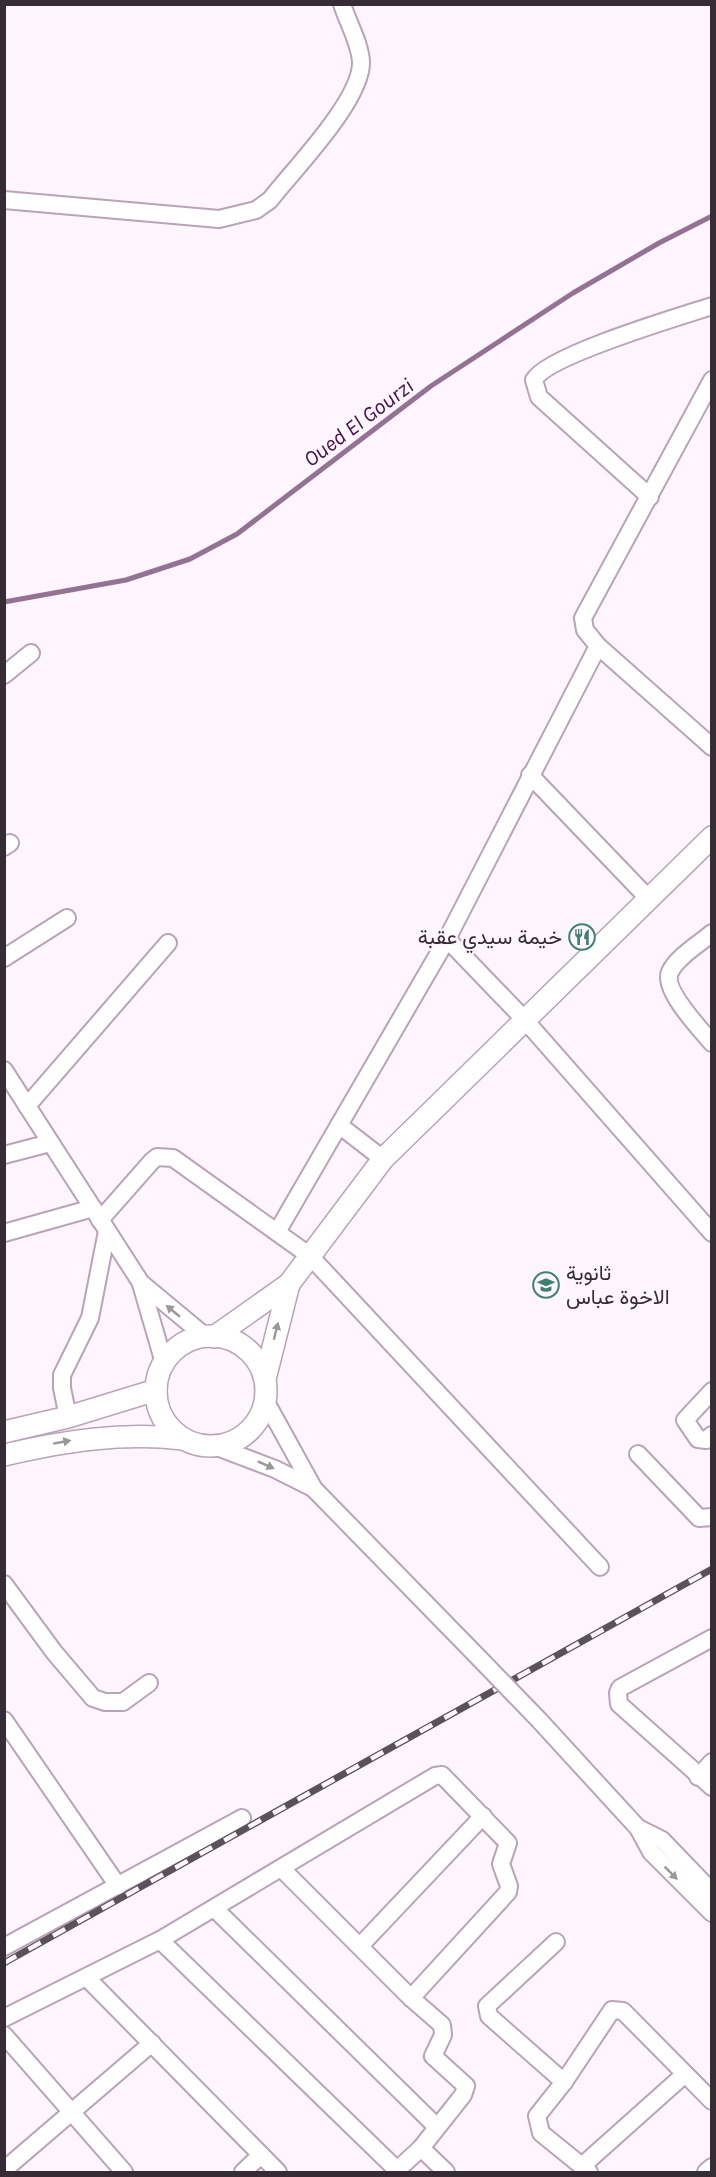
<svg xmlns="http://www.w3.org/2000/svg" width="716" height="2177" viewBox="0 0 716 2177" font-family="Karla,Vazirmatn,sans-serif">
	<rect width="100%" height="100%" fill="#fef5fe"/>
	<g fill="none" stroke-linecap="round" stroke-linejoin="round">
		<!-- stream -->
		<polyline stroke="#947294" stroke-width="5" points="4,602 126,580 190,559 237,534 431,386 573,293 659,243 712,216"/>
		<!-- minor casing -->
		<g stroke="#b9a3b8" stroke-width="20">
			<g id="minor">
				<path d="M4,200L219,219L256,210L270,200C294,169 362,100 361,62C360,43 348,23 342,4"/>
				<polyline points="712,380 583,618 585,630 598,646 712,747"/>
				<path d="M650,497L539,397L534,380C546,356 681,316 712,306"/>
				<polyline points="4,675 31,653"/>
				<polyline points="530,775 647,897"/>
				<polyline points="4,847 10,843"/>
				<path d="M712,933C699,944 677,957 670,972C662,989 700,1029 712,1043"/>
				<polyline points="447,939 524,1019 712,1233"/>
				<polyline points="4,958 67,918"/>
				<polyline points="4,1070 141,1283 206,1337"/>
				<polyline points="27,1106 168,943"/>
				<polyline points="339,1125 383,1159"/>
				<polyline points="4,1155 50,1143"/>
				<polyline points="100,1220 152,1161 157,1157 173,1158 310,1256 600,1567"/>
				<polyline points="277,1232 447,939 598,646"/>
				<polyline points="4,1233 93,1208"/>
				<polyline points="141,1284 164,1363"/>
				<polyline points="712,1391 685,1420 698,1439 706,1440 712,1435"/>
				<polyline points="266,1402 314,1489 479,1658"/>
				<polyline points="68,1417 62,1388 62,1375 90,1318 107,1231"/>
				<polyline points="217,1447 275,1469 313,1488"/>
				<polyline points="638,1454 699,1518 712,1517"/>
				<polyline points="4,1584 54,1652 93,1698 105,1702 123,1702 149,1683"/>
				<polyline points="712,1638 620,1688 618,1693 619,1704 712,1787"/>
				<polyline points="4,1720 118,1886"/>
				<polyline points="539,1720 638,1828 651,1852 712,1913"/>
				<polyline points="698,1777 712,1762"/>
				<polyline points="638,1828 662,1840 712,1892"/>
				<polyline points="282,1869 411,1998 442,2025 443,2035 433,2056 466,2086 463,2095 421,2148 395,2172"/>
				<polyline points="215,1909 437,2127"/>
				<polyline points="160,1940 397,2170"/>
				<polyline points="556,1942 487,2006 489,2016 564,2082 612,2010 623,2011 712,2101"/>
				<polyline points="360,1946 483,1816"/>
				<polyline points="4,1947 242,1818"/>
				<polyline points="87,1978 278,2172"/>
				<polyline points="4,2018 160,1940 435,1776 442,1775 508,1843 501,1864 509,1886 508,1892 411,1998"/>
				<polyline points="4,2035 124,2172"/>
				<polyline points="564,2082 537,2116 541,2133 589,2172"/>
				<polyline points="421,2148 446,2172"/>
				<polyline points="582,2166 685,2074"/>
				<polyline points="4,2170 152,2043"/>
				<polyline points="243,2172 261,2155"/>
				<polyline points="706,2172 712,2167"/>
			</g>
		</g>
		<!-- major casing -->
		<g stroke="#b9a3b8" stroke-width="24">
			<g id="major">
				<circle cx="211" cy="1391" r="55"/>
				<polyline points="214,1337 289,1284 383,1159 712,837"/>
				<polyline points="265,1379 289,1284"/>
				<polyline points="4,1432 68,1417 156,1390"/>
				<path d="M4,1455C65,1441 121,1432 183,1439"/>
			</g>
		</g>
		<!-- minor -->
		<use href="#minor" stroke="#fff" stroke-width="16"/>
		<!-- major -->
		<use href="#major" stroke="#fff" stroke-width="21"/>
		<!-- rail casing -->
		<g stroke="#5a515a" stroke-width="7">
			<polyline id="rail" points="4,1963 712,1569"/>
		</g>
		<!-- rail -->
		<use href="#rail" stroke="#fef5fe" stroke-width="4.5" stroke-dasharray="14" stroke-linecap="butt"/>
		<!-- minor-bridge casing -->
		<g stroke="#b9a3b8" stroke-width="20" stroke-linecap="butt">
			<polyline id="minor-bridge" points="479,1658 539,1720"/>
		</g>
		<!-- minor-bridge -->
		<use href="#minor-bridge" stroke="#fff" stroke-width="16"/>
	</g>
	<!-- one-way arrows -->
	<defs><path id="oneway-solid" d="M-6-.8H1V-3.2L6.5 0L1 3.2V.8H-6Z" transform="scale(1.5)"/></defs>
	<g fill="#9a969a">
		<use href="#oneway-solid" transform="translate(173 1311) rotate(-140)"/>
		<use href="#oneway-solid" transform="translate(276 1331) rotate(-76)"/>
		<use href="#oneway-solid" transform="translate(62 1442) rotate(-10)"/>
		<use href="#oneway-solid" transform="translate(266 1465) rotate(24)"/>
		<use href="#oneway-solid" transform="translate(671 1873) rotate(45)"/>
	</g>
	<!-- icons -->
	<defs>
		<g id="restaurant-ring" transform="scale(1.35)"><circle r="9.5" fill="#fef5fe" stroke="#3e8072" stroke-width="1.5"/><path d="M-5-6h1v4h1v-4h1v4h1v-4h1v5L-1.5 .5V6h-2V.5L-5-1ZM5-6V6H3V1.5H1.5Q1.5-4 5-6Z" fill="#3e8072"/></g>
		<g id="school-ring" transform="scale(1.35)"><circle r="9.5" fill="#fef5fe" stroke="#3e8072" stroke-width="1.5"/><path d="M0-5L7-2L0 1L-7-2ZM-4 1L0 2.5L4 1V4Q0 6-4 4Z" fill="#3e8072"/></g>
	</defs>
	<g fill-rule="evenodd">
		<use href="#restaurant-ring" x="582" y="937"/>
		<use href="#school-ring" x="546" y="1285"/>
	</g>
	<g text-anchor="middle" stroke-width="4.5" stroke-linejoin="round" paint-order="stroke">
		<!-- poi labels -->
		<g font-size="21" fill="#352c35" stroke="#fef5fe" text-anchor="end">
			<text x="562" y="944">خيمة سيدي عقبة</text>
			<text x="566" y="1280" text-anchor="start">ثانوية<tspan x="566" dy="24">الاخوة عباس</tspan></text>
		</g>
		<!-- water labels -->
		<g font-size="22" font-style="italic" fill="#450d46" stroke="#fef5fe">
			<text transform="translate(358 422) rotate(-37)" y="8">Oued El Gourzi</text>
		</g>
	</g>
	<!-- border -->
	<rect width="716" height="2177" fill="none" stroke="#352c35" stroke-width="12"/>
</svg>
